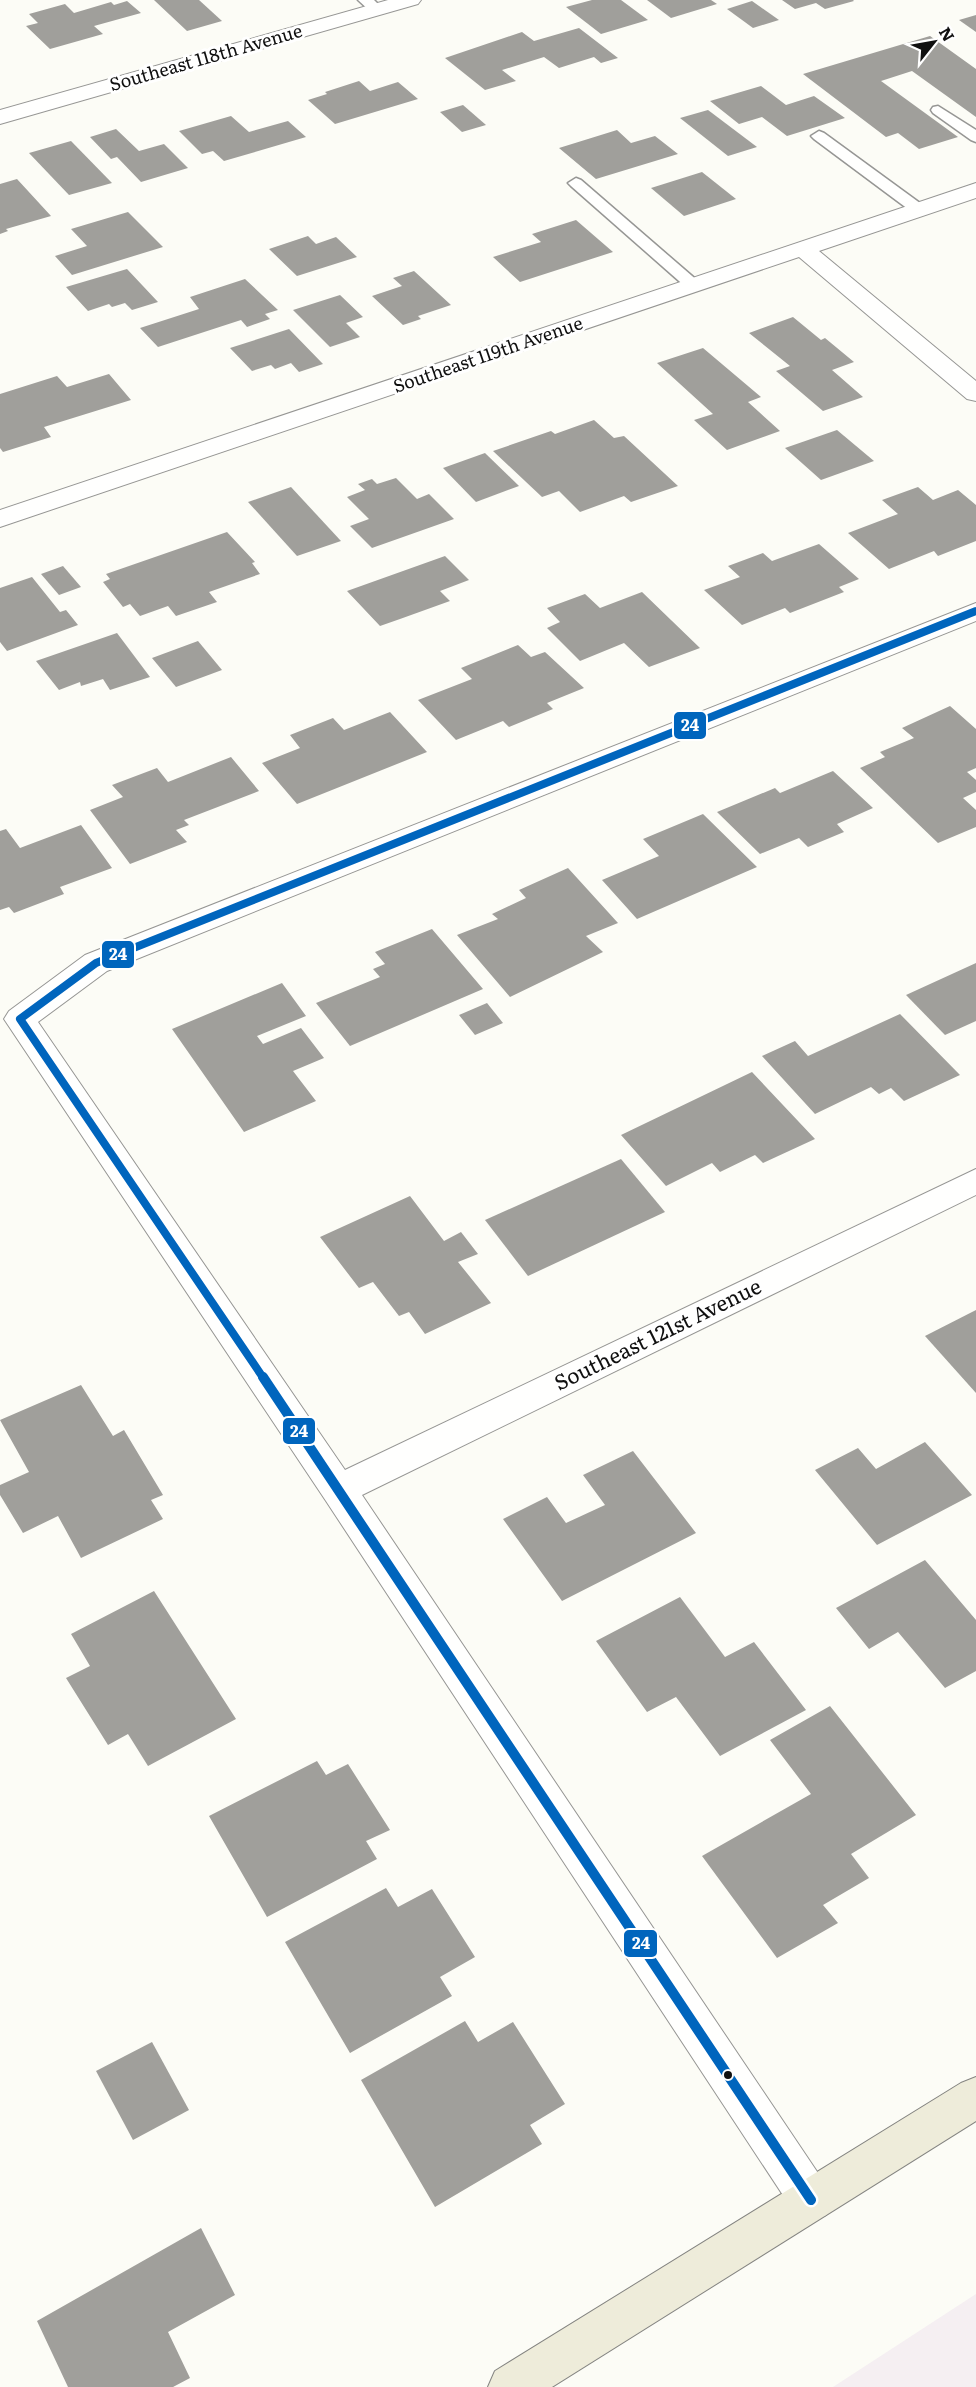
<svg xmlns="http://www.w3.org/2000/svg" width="976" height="2387" viewBox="0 0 976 2387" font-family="Literata,serif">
	<rect width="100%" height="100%" fill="#fcfcf6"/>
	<!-- industrial -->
	<polygon fill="#f5eff2" points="976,2294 976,2387 833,2387"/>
	<!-- building -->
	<g fill="#a09f9b">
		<polygon points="154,0 199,0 222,21 187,31"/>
		<polygon points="592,0 621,0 648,20 601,34 566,7"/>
		<polygon points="647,0 711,0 717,4 671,18"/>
		<polygon points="782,0 853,0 854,1 825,9 816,3 795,9"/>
		<polygon points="127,1 141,13 94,26 103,34 50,49 26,26 38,23 29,14 65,4 74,13 111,2 114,5"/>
		<polygon points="752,1 779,20 753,28 727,9"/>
		<polygon points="976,15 976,32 959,20"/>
		<polygon points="579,28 618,58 601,63 594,57 559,68 544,57 502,70 516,81 485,90 445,58 522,32 534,41"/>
		<polygon points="930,36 976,69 976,117 912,71 881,81 958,137 919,149 898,133 886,137 803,74"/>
		<polygon points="359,81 370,91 398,82 418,99 335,124 308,100 327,94 325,92"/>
		<polygon points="761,86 786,105 814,96 845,118 787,136 762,117 739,124 710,101"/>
		<polygon points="463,105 486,125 462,132 440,112"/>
		<polygon points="708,110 757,147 728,156 680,118"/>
		<polygon points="231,116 249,132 288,121 306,137 224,161 213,151 202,154 179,131"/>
		<polygon points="116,129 139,151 164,144 188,168 141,182 117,157 111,159 90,137"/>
		<polygon points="617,130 631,143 655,136 678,154 596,179 559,148"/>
		<polygon points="71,141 112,183 69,195 29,153"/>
		<polygon points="702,172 736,199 684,216 651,188"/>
		<polygon points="17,179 51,216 6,229 8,231 0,234 0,184"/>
		<polygon points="128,212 163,247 72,275 55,256 87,246 71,229"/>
		<polygon points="576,220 613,252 520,282 493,257 541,242 532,234"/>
		<polygon points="308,236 316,244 336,237 357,257 297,276 269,249"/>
		<polygon points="127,269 158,302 132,310 125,303 112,307 109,304 88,311 66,287"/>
		<polygon points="414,271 451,305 418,316 421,319 403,325 372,296 402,286 393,278"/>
		<polygon points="245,279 278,310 265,314 270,319 247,327 241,320 158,347 140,328 199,309 190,297"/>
		<polygon points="340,295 363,317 346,323 360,337 330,347 293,310"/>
		<polygon points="793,317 821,340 825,338 854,362 832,370 863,397 823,411 776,371 790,366 749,333"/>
		<polygon points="289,329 323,364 299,372 291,363 275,369 271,365 252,371 230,348"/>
		<polygon points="703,348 761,397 748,402 780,431 727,450 694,420 713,414 657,363"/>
		<polygon points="109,374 131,400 44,427 51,437 3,452 0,448 0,394 57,376 67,387"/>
		<polygon points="594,420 614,438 624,436 678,486 631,502 624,496 580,512 559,491 542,497 493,451 551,431 555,434"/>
		<polygon points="837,430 874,461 821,480 785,448"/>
		<polygon points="485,453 519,486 476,502 443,468"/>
		<polygon points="396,478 417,499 429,494 454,519 372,548 350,526 369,519 347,497 365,490 358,484 372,479 377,484"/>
		<polygon points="291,487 341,541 297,556 248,502"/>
		<polygon points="918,487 933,500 958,490 976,505 976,541 938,556 934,551 889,569 848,533 898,514 882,500"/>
		<polygon points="227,532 255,562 252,563 260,574 209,592 217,602 176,616 168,606 140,616 130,604 123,607 103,582 110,579 106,574"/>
		<polygon points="819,544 859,579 839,587 844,592 790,613 785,608 742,625 704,590 740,577 728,566 763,553 772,561"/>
		<polygon points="445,556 469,580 440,591 450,601 400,619 380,626 347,591"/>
		<polygon points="63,566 81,587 59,595 41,574"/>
		<polygon points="32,577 60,612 66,610 78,625 7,651 0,642 0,588"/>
		<polygon points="642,592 700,648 649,667 624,643 580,661 547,628 560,622 547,608 585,594 600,608"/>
		<polygon points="117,633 150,677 110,690 103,679 81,686 80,682 59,690 36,661"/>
		<polygon points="198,641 222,670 176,687 152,658"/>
		<polygon points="518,645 531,657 545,652 584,688 547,703 553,709 509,727 503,721 456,740 418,700 472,679 461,668"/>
		<polygon points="950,706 976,729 976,768 967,772 976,780 976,792 963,798 976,810 976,827 938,843 860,768 885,757 880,752 914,738 902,728"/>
		<polygon points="390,712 427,752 297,804 262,763 300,748 290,735 333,718 344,730"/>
		<polygon points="231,757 259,791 184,820 189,825 176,830 187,842 130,864 90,810 123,797 112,785 157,768 168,782"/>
		<polygon points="833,771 873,808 837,824 844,832 808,847 799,838 760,854 717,812 775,788 780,793"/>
		<polygon points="703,814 757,867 637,919 602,880 659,856 643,839"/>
		<polygon points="81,825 112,868 60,887 64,894 14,913 9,907 0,910 0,831 6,829 20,848"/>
		<polygon points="568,868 618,923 586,936 603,952 510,997 457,935 498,919 492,914 526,898 519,890"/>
		<polygon points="432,929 483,989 350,1046 316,1003 380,977 373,969 385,964 375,952"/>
		<polygon points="976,963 976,1021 945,1035 906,995"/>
		<polygon points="282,983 306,1016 257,1036 263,1044 301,1028 324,1058 293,1071 316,1101 244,1132 172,1029"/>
		<polygon points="487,1003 503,1023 475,1035 459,1015"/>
		<polygon points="900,1014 960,1075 904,1101 891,1088 879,1094 871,1087 815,1114 762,1056 795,1041 808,1056"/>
		<polygon points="752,1072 815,1139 763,1163 755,1155 720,1172 712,1163 666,1186 621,1135"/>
		<polygon points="621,1159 665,1212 528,1276 485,1220"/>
		<polygon points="410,1196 444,1241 461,1232 478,1254 458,1262 491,1303 425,1334 409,1312 399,1316 373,1282 359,1288 320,1237"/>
		<polygon points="976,1310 976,1393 925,1336"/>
		<polygon points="81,1385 113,1436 124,1430 163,1495 151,1500 163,1519 81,1558 58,1516 23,1533 0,1495 0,1485 29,1472 0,1420"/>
		<polygon points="925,1442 972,1495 877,1545 815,1470 858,1448 876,1469"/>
		<polygon points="633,1451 696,1533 562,1601 503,1519 547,1497 566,1523 605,1505 583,1475"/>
		<polygon points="925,1560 976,1620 976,1671 945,1688 898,1632 869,1649 836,1608"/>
		<polygon points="154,1591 236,1719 148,1766 128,1734 108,1745 66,1678 90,1666 71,1634"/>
		<polygon points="680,1597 725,1657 754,1642 806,1710 720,1756 676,1697 647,1712 596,1641"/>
		<polygon points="830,1706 916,1815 851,1854 869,1878 823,1905 838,1923 777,1958 702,1856 811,1794 770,1740"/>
		<polygon points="317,1761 326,1775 348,1764 390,1830 366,1841 377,1859 267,1917 209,1816"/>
		<polygon points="386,1888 398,1907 432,1889 475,1957 440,1977 452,1996 350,2053 285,1942"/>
		<polygon points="465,2021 478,2042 513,2022 565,2104 530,2125 542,2144 435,2207 361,2080"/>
		<polygon points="152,2042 189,2110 133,2140 96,2071"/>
		<polygon points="201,2228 235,2295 168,2332 190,2378 173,2387 68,2387 37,2321"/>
	</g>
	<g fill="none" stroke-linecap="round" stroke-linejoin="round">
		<!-- lane casing -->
		<g stroke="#969694" stroke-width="3">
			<g id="lane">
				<polygon points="358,0 374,0 384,10 377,14 372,13"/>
				<polygon points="938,106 976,130 976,142 971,140 933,113 931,110 933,107"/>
				<polygon points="819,131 824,133 924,206 926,209 924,212 912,212 814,139 811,136"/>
				<polygon points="576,178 581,180 699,282 701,285 699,288 687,288 571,186 568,183"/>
			</g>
		</g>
		<!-- street casing -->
		<g stroke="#969694" stroke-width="2">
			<g id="street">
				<polygon points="388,0 421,0 418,4 0,124 0,110"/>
				<polygon points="976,183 976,198 819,251 976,381 976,401 967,399 799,257 0,527 0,510"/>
				<polygon points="976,603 976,621 107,971 38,1022 345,1470 976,1169 976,1195 362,1495 826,2185 833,2200 826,2215 811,2221 796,2215 326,1501 4,1019 9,1011 85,955"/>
			</g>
		</g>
		<!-- primary casing -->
		<g stroke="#848481" stroke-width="2">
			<polygon id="primary" points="976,2077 976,2121 552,2387 488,2387 495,2371 961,2083"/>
		</g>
		<!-- lane -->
		<use href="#lane" fill="#fffffe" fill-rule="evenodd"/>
		<!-- street -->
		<use href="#street" fill="#fffffe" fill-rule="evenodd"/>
		<!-- primary -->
		<use href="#primary" fill="#eeecda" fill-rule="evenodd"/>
		<!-- bus-1-far1 casing -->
		<g stroke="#fff" stroke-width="13">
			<polyline id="bus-1-far1" points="264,1379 20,1019 96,963 976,611"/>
		</g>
		<!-- bus-1 casing -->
		<g stroke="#fff" stroke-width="15">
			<polyline id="bus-1" points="263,1377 811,2200"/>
		</g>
		<!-- bus-1-far1 -->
		<use href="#bus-1-far1" stroke="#0065bd" stroke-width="8"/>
		<!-- bus-1 -->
		<use href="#bus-1" stroke="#0065bd" stroke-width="10"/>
	</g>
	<!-- markers -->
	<circle fill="#101010" stroke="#fff" stroke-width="2" cx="728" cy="2075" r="5"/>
	<g text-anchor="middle" stroke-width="6" stroke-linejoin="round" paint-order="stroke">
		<!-- far-street labels -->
		<g font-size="18" fill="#101010" stroke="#fff">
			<text transform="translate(206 58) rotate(-16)" y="6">Southeast 118th Avenue</text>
			<text transform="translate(488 355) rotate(-19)" y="6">Southeast 119th Avenue</text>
		</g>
		<!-- street labels -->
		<g font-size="21" fill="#101010" stroke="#fff">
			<text transform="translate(658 1335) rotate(-26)" y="7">Southeast 121st Avenue</text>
		</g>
	</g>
	<g stroke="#fff" stroke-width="2">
		<rect x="673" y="711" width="34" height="29" rx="6" fill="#0065bd"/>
		<rect x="101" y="940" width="34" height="29" rx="6" fill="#0065bd"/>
		<rect x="282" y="1417" width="34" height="28" rx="6" fill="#0065bd"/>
		<rect x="623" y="1929" width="35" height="29" rx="6" fill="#0065bd"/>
	</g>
	<g font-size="16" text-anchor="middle" font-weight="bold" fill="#fff">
		<text x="690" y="731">24</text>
		<text x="118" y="960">24</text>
		<text x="299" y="1437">24</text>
		<text x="641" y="1949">24</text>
	</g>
	<!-- north arrow -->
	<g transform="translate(934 42) rotate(59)" stroke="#ffffff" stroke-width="4.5" paint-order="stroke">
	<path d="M0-4.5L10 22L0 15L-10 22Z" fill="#101010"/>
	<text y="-9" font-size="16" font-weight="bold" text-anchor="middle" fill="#101010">N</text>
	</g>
</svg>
